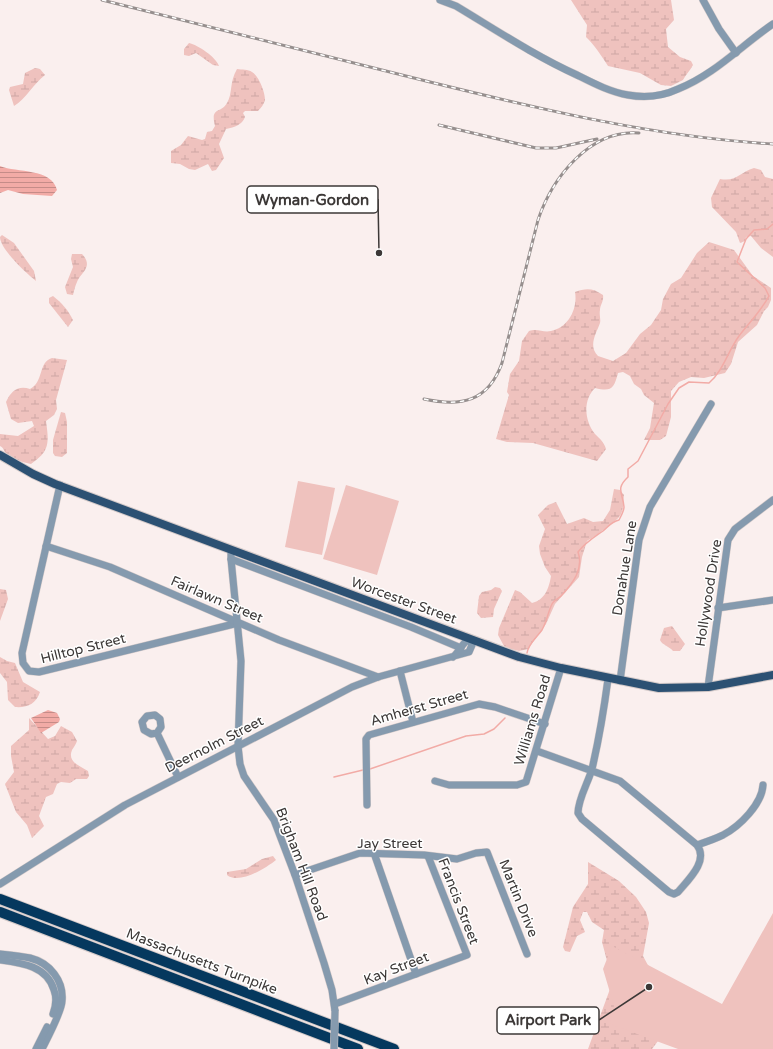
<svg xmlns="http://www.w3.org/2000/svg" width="773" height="1049" viewBox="0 0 773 1049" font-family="'Varela Round',sans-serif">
	<defs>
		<pattern id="wetland-marsh" width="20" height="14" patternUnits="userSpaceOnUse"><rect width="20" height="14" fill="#efc2be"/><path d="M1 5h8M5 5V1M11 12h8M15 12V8" fill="none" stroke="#cea7a4"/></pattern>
		<pattern id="water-rules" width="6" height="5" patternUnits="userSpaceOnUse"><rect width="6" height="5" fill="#f2aba6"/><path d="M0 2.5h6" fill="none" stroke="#c58c88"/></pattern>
	</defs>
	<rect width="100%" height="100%" fill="#faefee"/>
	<!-- wetland -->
	<g fill="url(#wetland-marsh)">
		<path d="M571,0H671L674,20L666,29L668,47L680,57L691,61L693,65C690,71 686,74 683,80L671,86L661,85L640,73L608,66C603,58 593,43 586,37L587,25Z"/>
		<path d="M189,43C198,45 216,57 219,66L213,65L196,53L189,56L184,55V49Z"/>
		<path d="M35,68L40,69L45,75C34,83 25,100 14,106L9,90L10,87L23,84L25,73Z"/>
		<path d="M237,69C242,70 248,69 252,72C259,76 265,92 265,100C264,104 261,108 258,111H245L243,113L245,117C242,125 235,127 226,129L219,144L224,158L216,170L212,171L208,164L195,170L189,169L180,164L171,163V151L181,145L188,136L202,140L205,139L207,132L212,131L215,126C210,106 221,114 227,103C233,93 229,83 237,69Z"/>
		<path d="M754,168L761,170L765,177L773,179V257L761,248L751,236L746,237L745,241L740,243L736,232L712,207L711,198L720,179C737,182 740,172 754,168Z"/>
		<path d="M2,235L14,243L34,271L36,281C26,273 0,249 0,237Z"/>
		<path d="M709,242L734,250L753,276L771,288V300L768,307L764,311L757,325L738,342L731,364L725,373L704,378L691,377L679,382L671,391V417L666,436L660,440H644L650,428L654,403L644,395L641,389L634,384L630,376L623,372L618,373C614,389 611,392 595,388C583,400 584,420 595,434C600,439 604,442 606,449L597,461L533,443L507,442L496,439L509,395L507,392L510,374L519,361L522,341L529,331C538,328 543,333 551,331C568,328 578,309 575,292C586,288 593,288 603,295C604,301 600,305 600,310C599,315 601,319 600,323C596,334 588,346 598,356L613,361L626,353L640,334L651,325L661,310L663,299L671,284L681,278L697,253Z"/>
		<path d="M72,254H82C94,267 81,272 77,282C75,286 74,291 73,295L67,294L65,287L73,267L71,259Z"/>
		<path d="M53,296C62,303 68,310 73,320L68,327L49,303V298Z"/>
		<path d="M52,358L67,360L56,400L57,409L54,415L46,421C49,443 50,451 31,464C23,462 12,460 6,453C3,450 4,448 0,446V434L18,436L34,426L32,421L18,423L11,419L6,402C11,391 18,385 30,389C44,382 38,362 52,358Z"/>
		<polygon points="61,412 65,413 67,422 67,453 62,457 55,456 53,453 53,440"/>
		<path d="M614,489L620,490L624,495C623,501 624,508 621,514C619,520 594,537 587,541L582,557L579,577L555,604L546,624L528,649L519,651L511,649L504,646L498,635L499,628L515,590L520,592L532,603C545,600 549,588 551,576L545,567L540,554L539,546L545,529L538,515L548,505L556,502L567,524L584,518L593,522L603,521L610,510Z"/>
		<polygon points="495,587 500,588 502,591 494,609 493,617 481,618 477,613 479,596 482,592 491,590"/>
		<polygon points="0,589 6,590 8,599 0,621"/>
		<path d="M672,626L685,644L680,651H673C669,646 662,645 660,640L664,628Z"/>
		<path d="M0,657L7,661L15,663L23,682L40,692C36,704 27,708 15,707L8,700L7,682L0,673Z"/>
		<path d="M29,718L48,739L55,736L61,726L72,732L77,741C76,744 74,747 72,750C67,762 80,766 88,771L89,776L87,779H76L70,783L61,782L57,784L53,794L46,797L39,816L44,826L32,838L27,825L16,812L5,784L14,772L11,756V746L29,730Z"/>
		<path d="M273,856L276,860C266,868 239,885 227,875V872L246,869L262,859Z"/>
		<polygon points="588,862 619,881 636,897 646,912 649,923 643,956 650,969 658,1041 652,1049 588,1049 610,989 610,972 602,942 604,930 592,922 587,912 583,912 580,920 585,932 577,936 570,952 565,951 563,947 573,907 588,884"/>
	</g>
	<!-- park -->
	<g fill="#efc2be">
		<polygon points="298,481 335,488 322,555 285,547"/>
		<polygon points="346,485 399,501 377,575 323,559"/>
		<polygon points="773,913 773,1049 678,1049 610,1024 614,1006 603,969 612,946 722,1004"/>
	</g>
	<!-- water -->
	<g fill="url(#water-rules)">
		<path d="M0,166C17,173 52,168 57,190L52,196L23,194L8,190L0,193Z"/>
		<polygon points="48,710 57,713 60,719 59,722 41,733 31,718"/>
	</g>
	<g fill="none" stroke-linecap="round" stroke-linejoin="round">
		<!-- stream -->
		<g stroke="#f2aba6" stroke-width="1.5">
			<path d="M527,653C528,644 537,637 542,630C547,621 548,612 552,604C554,600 559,598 561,596C573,583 584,569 578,552C586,542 593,538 603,531C609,526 611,522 619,520C621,516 624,511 624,507C623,493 615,489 628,477V469L638,461L668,404L679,388L689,382L709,383C723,371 728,351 739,336C749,323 761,311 769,296L765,288L737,262L746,239L754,230L767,229L773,224"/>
			<polyline points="370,769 466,736 484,734 494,729 505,718"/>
			<polyline points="334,777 363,770"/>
		</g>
		<!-- minor casing -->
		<g stroke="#d4cac9" stroke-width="8">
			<g id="minor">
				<path d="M440,0L456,6C496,30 535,56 577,75C593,83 610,92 628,95C645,98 663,96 678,89C714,75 742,45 773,24"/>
				<polyline points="703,0 719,29 736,53"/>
				<polyline points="60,485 22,653 23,663 29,671 39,672 238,623"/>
				<polyline points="46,546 110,567 279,640 378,677"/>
				<polyline points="231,550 231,559 241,661 238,746 240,764 244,776 274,820 295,875 324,963 332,990 335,1011"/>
				<polyline points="231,559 411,627 461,648"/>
				<polyline points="718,608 773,600"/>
				<polyline points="400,671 413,722"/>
				<polyline points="620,681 639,540 650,507 711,404"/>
				<polyline points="708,687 728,540 735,529 773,500"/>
				<polyline points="157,733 151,734 144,730 142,722 147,716 155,715 160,719 161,727 157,733 178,777"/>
				<path d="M537,751L620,781L697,845C709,861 688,880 678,892L674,894L669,892L582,819L578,813C578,799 588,783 592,769C599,739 604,709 608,679"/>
				<polyline points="435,781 449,785 517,785 526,782 561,668"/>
				<polyline points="367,805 366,739 369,735 479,704 495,707 545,724"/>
				<path d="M697,845C706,842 715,839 723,835C740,826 762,804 763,785"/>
				<polyline points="374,853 416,974"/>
				<polyline points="295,875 360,853 424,855 457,859 476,853 487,852 527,954"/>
				<path d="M0,884L125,805L352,687L378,677L469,652L472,645L469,639C462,643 460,651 453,657"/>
				<path d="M0,954C10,955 21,956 30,958C50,963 64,981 62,1001C62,1011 47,1039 42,1049"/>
				<path d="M0,960C22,963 47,966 54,990C57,998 56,1006 53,1014"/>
				<polyline points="335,1004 467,955 428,856"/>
				<polyline points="36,1049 47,1027"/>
			</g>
		</g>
		<!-- major casing -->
		<g stroke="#d4cac9" stroke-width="10">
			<polyline id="major" points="0,455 33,474 55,484 519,657 561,668 659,688 708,687 773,675"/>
		</g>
		<!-- highway casing -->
		<g stroke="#d4cac9" stroke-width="12">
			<g id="highway">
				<polyline points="0,899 394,1049"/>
				<polyline points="0,912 358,1049"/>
			</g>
		</g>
		<!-- minor -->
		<use href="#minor" stroke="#859aae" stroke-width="7"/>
		<!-- major -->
		<use href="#major" stroke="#2c5173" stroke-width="8"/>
		<!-- highway -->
		<use href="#highway" stroke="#05385e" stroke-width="10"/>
		<!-- rail casing -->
		<g stroke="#968f8e" stroke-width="3">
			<g id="rail">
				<path d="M102,0C212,27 321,55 430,82C544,110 656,137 773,144"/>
				<polyline points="439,125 536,148 556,148 597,139"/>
				<path d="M424,399C461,407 488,402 502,363L538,220C552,178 590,129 639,133"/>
			</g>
		</g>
		<!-- rail -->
		<use href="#rail" stroke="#fff" stroke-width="1.5" stroke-dasharray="4.5" stroke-linecap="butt"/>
		<!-- minor-bridge casing -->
		<g stroke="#d4cac9" stroke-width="8" stroke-linecap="butt">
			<polyline id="minor-bridge" points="334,1049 335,1011"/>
		</g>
		<!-- minor-bridge -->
		<use href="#minor-bridge" stroke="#859aae" stroke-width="7"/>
	</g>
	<g text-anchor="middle" stroke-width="3" stroke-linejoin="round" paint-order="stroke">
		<!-- street labels -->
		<g font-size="14" fill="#3c3837" stroke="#fff">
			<text transform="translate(624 568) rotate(-81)" y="5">Donahue Lane</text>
			<text transform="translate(708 593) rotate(-81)" y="5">Hollywood Drive</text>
			<text transform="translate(217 599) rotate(23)" y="5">Fairlawn Street</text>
			<text transform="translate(404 600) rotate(20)" y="5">Worcester Street</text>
			<text transform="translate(83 648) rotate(-14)" y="5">Hilltop Street</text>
			<text transform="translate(419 707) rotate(-16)" y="5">Amherst Street</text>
			<text transform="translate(532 720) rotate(-73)" y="5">Williams Road</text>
			<text transform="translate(214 744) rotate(-27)" y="5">Deernolm Street</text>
			<text x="390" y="848">Jay Street</text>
			<text transform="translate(302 864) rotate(69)" y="5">Brigham Hill Road</text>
			<text transform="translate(519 898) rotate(68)" y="5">Martin Drive</text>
			<text transform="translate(459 901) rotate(69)" y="5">Francis Street</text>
			<text transform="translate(202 961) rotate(21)" y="5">Massachusetts Turnpike</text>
			<text transform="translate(396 968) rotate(-21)" y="5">Kay Street</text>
		</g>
	</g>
	<!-- callouts -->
	<path fill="none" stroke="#3c3837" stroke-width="1.5" d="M379 253L378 199M649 987L599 1020"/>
	<g fill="#3c3837" stroke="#fff" stroke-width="1.5">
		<circle cx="379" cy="253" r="4"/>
		<circle cx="649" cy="987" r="4"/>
	</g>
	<g fill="#fff" stroke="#3c3837" stroke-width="1.5">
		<rect x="247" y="186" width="131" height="27" rx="4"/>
		<rect x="497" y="1007" width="102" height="27" rx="4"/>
	</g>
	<g font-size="15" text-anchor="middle" font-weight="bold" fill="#3c3837">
		<text x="312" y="205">Wyman-Gordon</text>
		<text x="548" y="1025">Airport Park</text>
	</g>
</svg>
